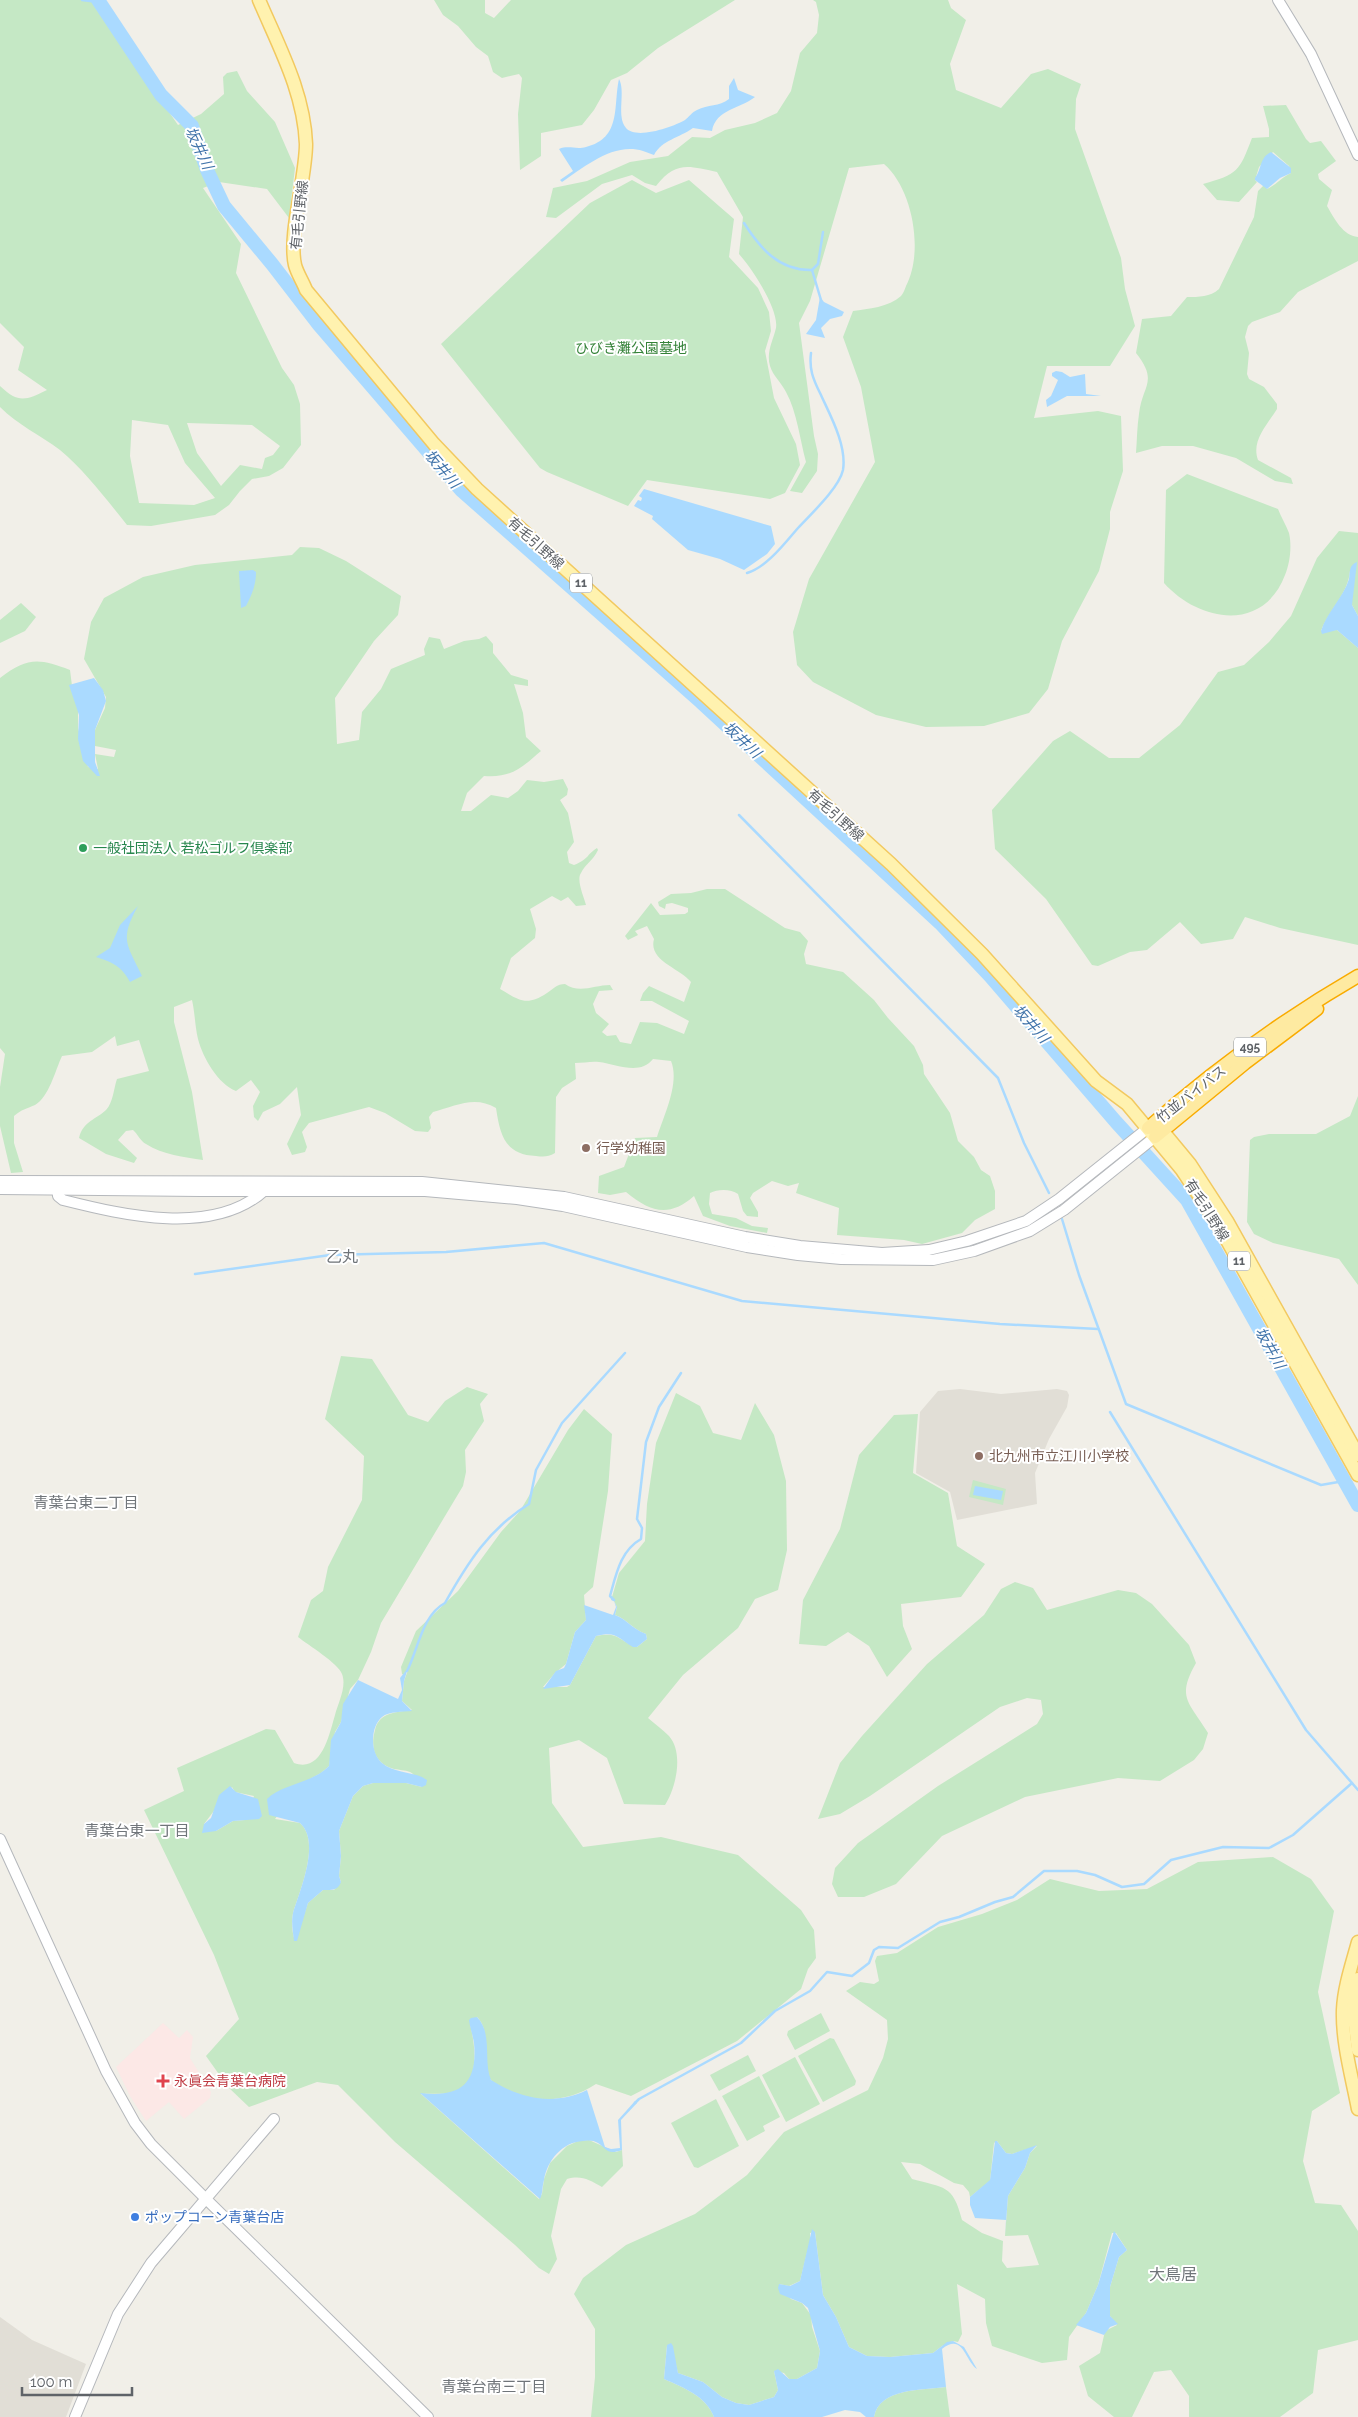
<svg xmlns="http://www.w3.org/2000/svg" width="1358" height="2417" viewBox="0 0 1358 2417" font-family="Raleway,'Noto Sans JP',sans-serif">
	<rect width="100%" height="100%" fill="#f1efe8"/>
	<!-- education -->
	<g fill="#e1ded6">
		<polygon points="960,1389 1001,1394 1057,1389 1067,1391 1069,1395 1067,1407 1049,1439 1035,1473 1037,1504 957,1520 950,1492 916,1473 920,1412 938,1391"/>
		<polygon points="0,2317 32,2340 86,2364 66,2417 0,2417"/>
	</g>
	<!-- medical -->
	<polygon fill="#fce8e6" points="163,2023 179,2038 187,2030 193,2037 190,2058 211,2092 210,2098 184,2119 169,2102 146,2121 130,2096 116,2067"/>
	<!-- green -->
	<g fill="#c5e8c5" fill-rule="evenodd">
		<path d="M0,0H97V8L178,125L201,114L224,94L223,77L227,73L237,71L247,91L275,122L295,168L289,218L267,189L219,182L203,188L241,244L236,273L282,368L294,385L300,404L301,445L283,468L269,476L252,479L240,491L229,505L215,515L151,526L127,525C107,500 85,471 60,450C40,435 18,425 0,407V386C19,404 26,400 47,390L18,370L24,347L0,323ZM132,420L168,425L185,463L215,498L194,505L139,503L130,456ZM187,423L252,425L280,446L273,455L265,458L262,469L240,465L221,486L197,453Z"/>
		<polygon points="434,0 485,0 485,13 494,18 511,0 735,0 658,48 627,73 611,80 594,110 582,125 541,133 541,156 520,170 518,114 522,78 519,74 502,78 493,72 488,56 476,47 458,26 443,15"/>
		<path d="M813,0H948L951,8L966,20L950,64L956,90L1001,108L1031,74L1048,69L1081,84L1076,99L1075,129L1121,258L1125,289L1135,326L1110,366H1047L1034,418L1098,411L1121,416L1123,471L1110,512V529L1099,571L1062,641L1048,689L1029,713L984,726L926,727L876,715L813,682L797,665L793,632L809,579L875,462L861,387L843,337L853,311C868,309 889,307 901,296C903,294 905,289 906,286C924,252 913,189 884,164L849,168L810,301L799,323L814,436L818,454L817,471L802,493L790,491L806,462C800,440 797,412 786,392C781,382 773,376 770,366C766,352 773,341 776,328C779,309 751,267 739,254L743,217L717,172C688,166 676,161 656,186L645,183L632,175L602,184L556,218L546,217L553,188L587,181L630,162L668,156L692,137L710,138L725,130L755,123L777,113L791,91L800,53L817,33L819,15L816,2Z"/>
		<path d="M1286,105L1306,139L1310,143L1321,141L1336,161L1318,174L1319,179L1332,190L1327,206C1334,218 1343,236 1358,237V261L1298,292L1280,312L1252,322L1248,326L1245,337L1249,353L1247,374L1249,379L1264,387L1277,404V409C1267,425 1251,441 1258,460L1291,478L1293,484L1275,481L1236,458L1193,446H1162L1136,453C1137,440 1137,427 1139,414C1142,385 1159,382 1136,353L1142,319L1171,316L1187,297C1199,297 1210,297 1219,289L1254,217L1258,191L1264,185L1267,189C1276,185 1282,177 1291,173L1289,166L1273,152L1259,167L1255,180L1257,182L1239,202L1217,200L1203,184C1238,174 1239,172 1252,138L1269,137V129L1263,106Z"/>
		<polygon points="632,180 656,193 689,180 734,219 729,257 758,288 769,312 771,331 765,351 774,398 796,444 800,465 785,493 770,499 647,480 628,506 547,472 540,468 441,344 590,203"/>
		<path d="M1187,474L1278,509C1281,517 1286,525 1289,533C1292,546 1290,563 1285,575C1263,633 1199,622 1164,583L1166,490Z"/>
		<path d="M1339,531L1358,533V616L1352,605L1350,571C1348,594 1329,610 1321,631L1337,630L1358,648V945L1280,928L1245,917L1233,939L1201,944L1180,922L1147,950L1130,952L1098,966L1092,965L1046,899L995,849L992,810L1053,741L1070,731L1109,758H1139L1180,725L1218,672L1244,665L1269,642L1291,616L1317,558Z"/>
		<path d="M300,547L319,548L346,561L401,596L398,615L374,641L335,698L337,744L359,740L362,712L381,689L391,669L425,655L424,649L429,637L440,639L444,649L464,641L479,639L486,636L493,644V653L511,675L528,680V686L514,684L523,713L526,737L541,751C521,768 512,778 484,776L467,793L461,811H471L491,795L508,798L518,791L527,780L544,782L563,779L568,789L567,795L560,800L568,813L574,842L567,852L569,863L574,865C589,859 586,855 597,848L598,850C593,861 585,864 581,873C576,880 584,897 586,905L576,906L568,897L561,901L552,896L530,909L536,929L535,938L511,958L500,989C519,1000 526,1007 547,993C553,989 557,984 565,984C579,994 595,985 610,985L613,990L599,991L593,1004L596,1013L609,1024L602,1032L607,1036L616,1035L620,1042L631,1044L640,1022L657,1023L684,1034L689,1021L652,1001H640L643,993L649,986L684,1002L691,982C680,968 648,961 654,939L647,926L635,931L638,935L628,940L625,936L651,903L660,915L685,914L688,912V908L672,903L666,904L665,909L659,906L658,902L671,894L691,893L707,889H725L785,928L800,932L808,941L804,954L806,964L843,972L874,1000L888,1018L914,1046L923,1065L924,1074L950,1113L958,1141L974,1157L981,1170L990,1176L995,1191V1209L975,1220L962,1233L922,1244L904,1240L837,1235L839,1208L796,1193L799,1183L788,1186L772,1181L753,1193L750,1198L758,1212V1217L747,1216L743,1211L738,1194C731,1189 718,1189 710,1193L709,1204L712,1214L736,1218L752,1226L768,1228L767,1233L730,1226L703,1216L694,1196C669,1218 650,1212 626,1192L610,1195L598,1193L599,1176L624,1167L635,1138L657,1137C664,1115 680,1083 671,1061L653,1059C640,1076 616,1064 599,1062C592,1061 583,1063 575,1063L576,1079L562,1088L556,1097L555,1153C548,1157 544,1157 536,1156C505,1155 500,1135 496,1108C475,1095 455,1106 433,1112L429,1117L431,1128L428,1132L415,1131L385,1113L369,1107L309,1123L302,1132L307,1147L305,1152L292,1155L287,1144L301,1115L297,1087L280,1104L263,1112L258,1121L254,1117L253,1106L260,1092L251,1080L236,1091C218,1084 203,1058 198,1039C195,1027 195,1013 192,1000L174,1007V1022L192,1092L203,1160C184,1157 163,1155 146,1144C140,1141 138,1134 133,1130L126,1131L118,1140L137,1158L134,1163L106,1154L79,1138C83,1121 97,1119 106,1110C113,1103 114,1087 117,1079L149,1071L139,1040L117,1046L115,1036L92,1052L62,1056C55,1071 49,1097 35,1105C26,1109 22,1109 14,1116V1143L23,1172L11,1173L0,1126V1087L5,1054L0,1048V678C27,657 39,658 70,670L72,686H70L78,710V728L88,767L98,769L95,754L114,757L116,750L95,746V730L105,708L106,697L84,659L91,622L104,598L143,577L195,565L292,555Z"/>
		<polygon points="21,603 36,617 25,631 0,643 0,620"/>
		<polygon points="1358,1096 1358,1285 1339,1259 1273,1243 1254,1234 1247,1222 1250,1140 1254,1137 1269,1134 1316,1134 1350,1116"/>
		<path d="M341,1356L372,1359L408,1415L428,1422L445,1401L467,1387L488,1394L480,1404L484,1421L465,1450L466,1472L463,1486L381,1623L371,1652L358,1680L350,1689L341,1722L335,1732L329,1766L321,1773L301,1784L275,1819L300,1823C321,1842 300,1890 293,1913C291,1922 292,1932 295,1941L308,1903L323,1890H334L341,1882L339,1876L341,1856L339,1831L353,1796L363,1786L373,1783H406L422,1787C418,1782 415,1774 410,1772C405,1770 399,1770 394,1769C375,1764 370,1748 375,1730C379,1712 397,1712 412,1710L402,1701L404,1681L408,1670L404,1675L402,1674L401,1667L416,1631L458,1591L501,1532L520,1511L568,1430L584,1409L612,1434L608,1491L593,1587L584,1595L586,1620L575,1632L566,1664L555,1673L543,1687H567L570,1685L596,1636C620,1631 619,1642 637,1647L647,1639L646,1634C632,1629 627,1619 615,1615L617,1607L612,1597L619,1573L645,1541L647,1504L656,1443L676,1393L700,1406L713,1433L741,1440L755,1403L774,1435L786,1481L787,1550L778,1590L755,1599L738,1628L683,1675L648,1718C655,1724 663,1730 669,1736C684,1753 676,1788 665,1805L624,1804L607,1758L579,1740L549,1748L552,1803L583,1847L661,1837L738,1855L801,1910L814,1930L816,1958L808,1969L801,1989L737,2041L631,2096L596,2084C570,2101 540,2104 511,2092C505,2089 495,2085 491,2080C478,2065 494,2034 477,2017L470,2024C475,2044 481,2083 456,2092C444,2095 432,2093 421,2094L539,2199L542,2194L544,2179L550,2163L567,2146L578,2141L589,2140L616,2152L622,2150L623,2166L602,2187C589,2180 582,2175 567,2179L561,2189L551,2236L557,2259L549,2274L539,2268L515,2245L395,2142L338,2085L317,2082L249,2107L228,2087L206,2056L239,2019L214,1955L144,1810L184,1791L177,1768L266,1729L275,1730L294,1763C322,1773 329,1735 335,1715C338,1703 347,1687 342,1674C338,1663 308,1645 298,1637L311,1600L323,1591L328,1567L362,1500L364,1456L325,1419ZM232,1787L235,1792L254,1796L245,1820L233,1821L216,1831L204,1824Z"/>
		<polygon points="918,1414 913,1473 948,1493 957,1546 985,1564 961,1597 901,1604 903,1626 912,1649 887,1677 869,1646 848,1632 826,1646 799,1644 803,1600 840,1529 859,1455 894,1415"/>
		<polygon points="973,1480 1006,1489 1003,1505 969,1497"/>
		<path d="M1015,1582L1033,1588L1047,1610L1118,1590L1136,1593L1152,1604L1189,1645L1196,1663C1176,1698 1189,1702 1208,1733L1203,1749L1194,1760L1160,1781L1118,1778L1025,1797L942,1836L896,1884L864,1897H838L832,1884L835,1868L858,1843L938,1786L1037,1724L1043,1714L1041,1700L1027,1698L1000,1707L870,1796L840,1814L818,1819L840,1763L862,1736L927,1664L984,1615L1001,1589Z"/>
		<path d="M1273,1857L1311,1879L1334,1911L1318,1992L1340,2093L1312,2111L1303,2161L1315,2203L1341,2205L1358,2231V2340L1318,2350L1313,2393L1280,2417H1189V2396L1171,2370L1154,2372L1132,2417H1114L1088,2396L1079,2366L1100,2353L1105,2331L1117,2325L1110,2316V2287L1119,2257L1127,2250L1116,2233H1112L1098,2285L1086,2313L1069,2337L1067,2360L1042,2363L992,2346L986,2323L985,2299L957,2284L962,2334L958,2342L953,2341L942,2346L933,2353L890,2357L867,2356L849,2347L836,2317L823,2295L815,2232L810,2233V2241L800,2281L789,2286L779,2284L791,2299L802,2303L811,2315L812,2327L820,2351L817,2368L797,2379H789L784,2373L774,2371L778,2390L774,2397L749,2405L736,2403L722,2397L703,2382L678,2373L675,2361L667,2345L664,2379C684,2388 706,2396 714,2417H591L595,2377V2329L574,2294L583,2278L626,2245L695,2214L747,2175L784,2132L868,2090L883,2058L888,2039L887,2020L846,1991L860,1982L874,1984L879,1981L875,1961L877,1956L897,1953L938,1927L982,1914L1017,1900L1050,1879L1099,1891L1147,1889L1198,1862ZM997,2141L1006,2153L1012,2154L1037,2146L1030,2153L1025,2168L1008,2196L1005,2236L1028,2235L1039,2265L1007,2268L1002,2261L1003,2241L982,2233L962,2220C953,2184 944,2188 912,2179L901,2162L920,2164L954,2183L963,2185L969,2192L970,2197L990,2181L994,2143Z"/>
		<polygon points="821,2013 830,2031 795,2050 787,2035 788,2031"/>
		<polygon points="830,2038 834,2039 856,2081 855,2085 823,2102 798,2056"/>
		<polygon points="748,2055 756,2071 719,2091 710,2075"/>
		<polygon points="795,2057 820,2104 786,2122 762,2075"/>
		<polygon points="759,2076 780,2117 763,2126 765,2131 747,2141 722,2096"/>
		<polygon points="716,2099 739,2146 698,2168 694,2167 671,2123"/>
		<path d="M946,2387L950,2417H874C879,2388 923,2390 946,2387Z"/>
	</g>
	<!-- water -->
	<g fill="#aadaff">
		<path d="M734,78L738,90L755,97C740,109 716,109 712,131L693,128C679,138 662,140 654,155C650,154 647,152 643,151C613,142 585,167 562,182L560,180L573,171L559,149C569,145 576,150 586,147C622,138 613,106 619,79C626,92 616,116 626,128C636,140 673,127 685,120C689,117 692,112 697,110C708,104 719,107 729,99V86Z"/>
		<path d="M1271,152L1291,168V173L1280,178L1267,189L1255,180V178C1262,169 1259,158 1271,152Z"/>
		<polygon points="820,297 824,302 844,312 842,316 830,319 821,328 825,338 806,334 816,320"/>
		<polygon points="1056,371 1062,372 1070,377 1085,374 1086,394 1101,396 1067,396 1047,407 1046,400 1051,396 1058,380 1052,376 1052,373"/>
		<polygon points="644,489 771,526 775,544 767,554 744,570 720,559 688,550 652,519 653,516 634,506 638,500 641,501 642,498 639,496"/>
		<path d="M1357,562L1352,605L1358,616V670V648L1337,630L1322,634L1321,631C1327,612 1343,598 1349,579C1350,572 1349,565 1357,562Z"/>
		<path d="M253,570L256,572C256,585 252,594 246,606L241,608L239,571Z"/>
		<polygon points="94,678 103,690 106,701 95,730 95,762 100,776 97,776 83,761 78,739 79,715 69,685"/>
		<path d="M138,906C119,940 127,944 142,976L130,982C122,967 113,962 96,957L110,948L120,925Z"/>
		<polygon points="975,1486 1003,1491 1001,1500 973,1495"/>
		<path d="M612,1597L617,1607L615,1615C628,1620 631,1628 646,1634L647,1639L637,1647H633C617,1638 617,1631 596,1636L570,1685L543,1689L556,1671L564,1668L566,1664L575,1632L586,1620L584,1605L613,1615L616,1607L614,1601L611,1600Z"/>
		<path d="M408,1668L404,1681L402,1701L412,1711C403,1712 389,1711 382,1717C370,1727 370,1753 382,1763C392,1772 410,1772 422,1777L427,1780L426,1785L422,1787L406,1783H373L363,1786L353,1796L339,1831L341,1856L339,1876L341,1882C338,1891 331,1890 323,1890L308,1903L297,1941H294C293,1932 291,1922 293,1913C300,1890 321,1842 300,1823L269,1815L267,1799C282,1784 311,1784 329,1766L331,1740L341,1722L343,1704L358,1680L398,1699L402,1690L400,1678Z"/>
		<polygon points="230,1786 236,1792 258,1799 262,1816 259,1819 233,1821 216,1831 202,1833 204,1824 211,1818 219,1795"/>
		<path d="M477,2017C493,2033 483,2061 491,2080C521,2099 554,2106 587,2090L605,2147L611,2149L620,2148L618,2120L635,2101L637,2103L621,2120L622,2150C607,2155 608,2150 598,2143C594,2140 587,2140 583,2141C562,2142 547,2161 544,2180C542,2187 543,2193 540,2199L420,2093C459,2098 478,2085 474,2043C473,2036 470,2028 469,2020L471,2018Z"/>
		<polygon points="995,2141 997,2141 1006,2153 1012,2154 1037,2145 1030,2153 1025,2168 1008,2196 1005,2236 1006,2220 975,2218 970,2205 970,2197 990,2180"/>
		<path d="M812,2229L815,2232L823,2295L836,2317L849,2347L867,2356L890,2357L933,2353L947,2342L953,2341L964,2347L977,2369C965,2361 963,2332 942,2349L946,2387C923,2390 879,2388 874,2417H866L860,2412L845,2410L822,2417H714C706,2396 684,2388 664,2379L667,2345L671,2343L673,2346L678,2373L703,2382L722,2397L736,2403L749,2405L774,2397L778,2390L774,2371L778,2369L789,2379H797L817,2368L820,2351L808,2308L802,2303L780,2294L778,2288L779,2284L790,2286L800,2281Z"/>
		<polygon points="1114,2231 1127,2250 1119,2257 1110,2287 1110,2316 1118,2324 1110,2327 1104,2335 1076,2325 1086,2313 1098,2285"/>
	</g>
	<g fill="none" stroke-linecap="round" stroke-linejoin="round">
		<!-- stream -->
		<g stroke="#aadaff" stroke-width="2.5">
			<polyline points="82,0 98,2"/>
			<path d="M744,223C760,248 779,271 812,270L818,264L823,232"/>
			<polyline points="812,270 821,300"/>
			<path d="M747,573C767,567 785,543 798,528C811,514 839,488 843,470C847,445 830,415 820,393C813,379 809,369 811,353"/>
			<polyline points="739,815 998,1078 1024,1143 1049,1193"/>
			<polyline points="1062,1219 1079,1275 1126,1404 1321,1485 1344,1481"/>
			<polyline points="195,1274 330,1255 446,1252 544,1243 742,1301 1000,1324 1098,1329"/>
			<polyline points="1110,1412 1306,1730 1358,1790"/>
			<path d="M614,1600L610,1596C616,1575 620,1551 641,1539L642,1528L637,1519L646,1442L659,1407L681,1373"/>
			<path d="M407,1671C418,1650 422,1615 445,1603C468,1562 489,1529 529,1504L536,1470L562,1423L625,1353"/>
			<polyline points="635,2103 639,2099 741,2043 775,2011 810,1991 827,1972 852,1976 869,1963 874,1950 879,1947 898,1948 940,1922 959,1917 995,1902 1013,1897 1044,1871 1077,1871 1095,1875 1122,1887 1144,1884 1171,1860 1223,1847 1269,1848 1293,1835 1352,1783"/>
		</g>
		<!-- river -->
		<polyline stroke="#aadaff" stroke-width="14" points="98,0 161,95 192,126 207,170 224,206 272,264 319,325 461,490 701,702 940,923 990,976 1116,1122 1187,1200 1358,1505"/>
		<!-- tertiary casing -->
		<g stroke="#b5b8bc" stroke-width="12">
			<g id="tertiary">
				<polyline points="1278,0 1311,54 1358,155"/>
				<polyline points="0,1181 422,1182 564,1197 745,1237 800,1246 882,1253 929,1250 967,1241 1026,1221 1059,1199 1148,1128"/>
				<path d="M57,1188L58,1196L63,1200C123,1215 214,1237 265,1190"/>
				<polyline points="0,1189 200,1191 425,1191 517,1199 563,1206 747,1247 798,1255 841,1259 933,1260 974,1251 1030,1231 1064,1210 1155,1137"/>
				<polyline points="0,1839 106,2071 135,2123 151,2144 205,2198 428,2417"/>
				<polyline points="75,2417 118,2314 151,2263 274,2119"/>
			</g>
		</g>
		<!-- primary casing -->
		<g stroke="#f2c960" stroke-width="15">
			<g id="primary">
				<path d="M259,0C279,47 304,92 306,144C306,178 288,235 295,265C297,273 303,282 306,290L434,444L477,489L891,864L982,954L1096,1081L1127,1104L1182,1170L1219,1226L1358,1475"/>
				<polyline points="1156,1123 1190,1164 1227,1221 1358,1455"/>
				<path d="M1358,1942C1352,1964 1344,1987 1343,2010C1342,2043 1352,2077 1358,2109"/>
				<polyline points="1358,1979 1353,2008 1358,2050"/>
			</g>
		</g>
		<!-- trunk casing -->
		<g stroke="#f9ab00" stroke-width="15">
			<g id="trunk">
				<path d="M1148,1128C1212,1071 1284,1019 1358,976"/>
				<polyline points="1155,1137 1245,1063 1317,1009"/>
			</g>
		</g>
		<!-- tertiary -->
		<use href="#tertiary" stroke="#fff" stroke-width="10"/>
		<!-- primary -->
		<use href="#primary" stroke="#fff2af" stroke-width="12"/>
		<!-- trunk -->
		<use href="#trunk" stroke="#feeaa1" stroke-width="12"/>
	</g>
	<!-- markers -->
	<circle fill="#2e9e5b" stroke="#fff" stroke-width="2" cx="83" cy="848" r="5"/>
	<g fill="#8d6e63" stroke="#fff" stroke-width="2">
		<circle cx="586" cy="1148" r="5"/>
		<circle cx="979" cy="1456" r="5"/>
	</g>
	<path fill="#e0444e" stroke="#fff" stroke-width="2" d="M160.5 2073.5h5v5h5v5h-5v5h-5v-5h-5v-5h5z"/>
	<circle fill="#3f7fe0" stroke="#fff" stroke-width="2" cx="135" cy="2217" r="5"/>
	<g text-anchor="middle" stroke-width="4" stroke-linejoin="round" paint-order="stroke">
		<!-- shield labels -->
		<g fill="#fff" stroke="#8f9295" stroke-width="1">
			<rect x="570" y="573.5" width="22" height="19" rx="4"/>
			<rect x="1234" y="1037.5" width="32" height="19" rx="4"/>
			<rect x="1228" y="1251.5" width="22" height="19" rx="4"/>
		</g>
		<g font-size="12" font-weight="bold" fill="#5f6368">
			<text x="581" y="587">11</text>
			<text x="1250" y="1051">495</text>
			<text x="1239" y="1265">11</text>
		</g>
		<!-- street labels -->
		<g font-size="14" fill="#5f6368" stroke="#fff">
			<text transform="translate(299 215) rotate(-84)" y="5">有毛引野線</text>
			<text transform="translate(536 543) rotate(42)" y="5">有毛引野線</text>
			<text transform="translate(836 815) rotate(42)" y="5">有毛引野線</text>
			<text transform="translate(1191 1094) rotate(-38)" y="5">竹並バイパス</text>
			<text transform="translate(1207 1210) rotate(58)" y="5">有毛引野線</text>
		</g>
		<!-- park labels -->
		<g font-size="14" fill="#348238" stroke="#fff">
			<text x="631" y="353">ひびき灘公園墓地</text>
		</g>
		<!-- leisure labels -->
		<g font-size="14" fill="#27864d" stroke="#fff" text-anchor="start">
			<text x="93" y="853">一般社団法人 若松ゴルフ倶楽部</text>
		</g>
		<!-- education labels -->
		<g font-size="14" fill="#785e54" stroke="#fff" text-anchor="start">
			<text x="596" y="1153">行学幼稚園</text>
			<text x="989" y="1461">北九州市立江川小学校</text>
		</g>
		<!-- health labels -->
		<g font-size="14" fill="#be3a42" stroke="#fff" text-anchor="start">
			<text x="174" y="2086">永眞会青葉台病院</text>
		</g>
		<!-- shop labels -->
		<g font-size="14" fill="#366cbe" stroke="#fff" text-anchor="start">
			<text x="145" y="2222">ポップコーン青葉台店</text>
		</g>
		<!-- water labels -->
		<g font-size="15" font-style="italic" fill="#4174aa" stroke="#fff">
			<text transform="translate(199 148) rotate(65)" y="5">坂井川</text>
			<text transform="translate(442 469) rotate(49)" y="5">坂井川</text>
			<text transform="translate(742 740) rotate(43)" y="5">坂井川</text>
			<text transform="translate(1031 1024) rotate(48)" y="5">坂井川</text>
			<text transform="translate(1270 1348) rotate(61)" y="5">坂井川</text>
		</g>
		<!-- neighbourhood labels -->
		<g font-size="15" fill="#70757a" stroke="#fff">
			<text x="86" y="1508">青葉台東二丁目</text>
			<text x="137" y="1836">青葉台東一丁目</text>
			<text x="494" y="2392">青葉台南三丁目</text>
		</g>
		<!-- quarter labels -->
		<g font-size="16" fill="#70757a" stroke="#fff">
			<text x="342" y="1262">乙丸</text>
			<text x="1173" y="2280">大鳥居</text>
		</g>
	</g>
	<!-- scale -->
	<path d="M22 2387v8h110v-8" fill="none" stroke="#5f6368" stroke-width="2.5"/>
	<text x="30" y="2387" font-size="15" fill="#5f6368" stroke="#ffffff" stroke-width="4" paint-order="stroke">100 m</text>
</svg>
